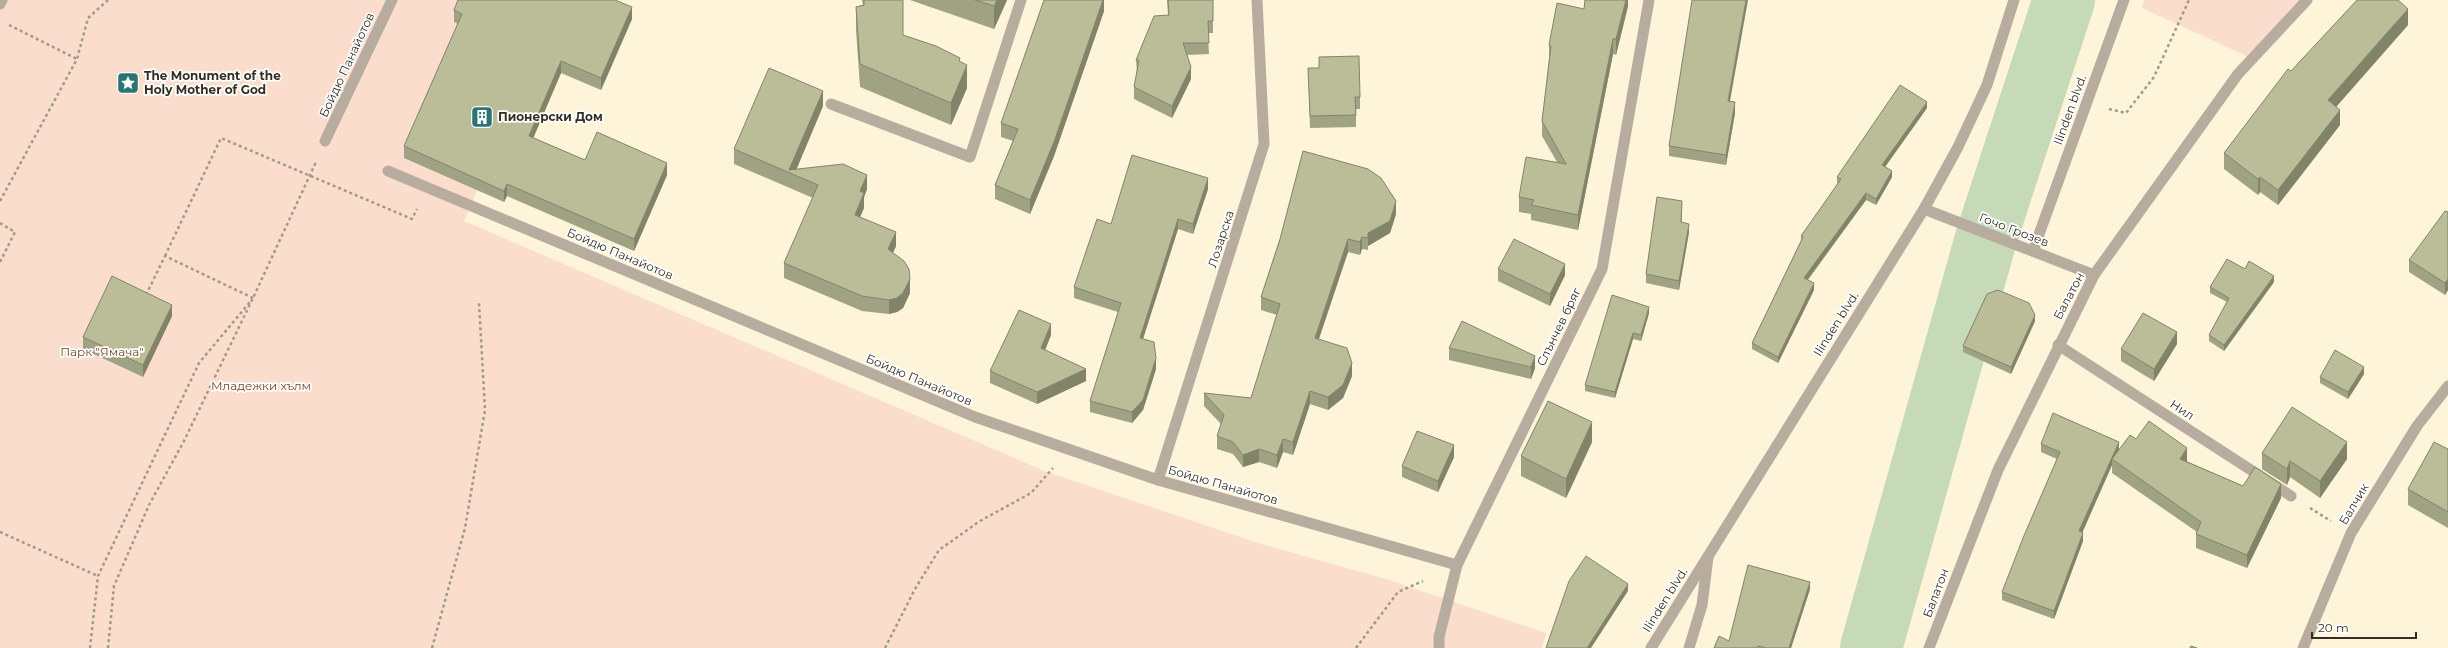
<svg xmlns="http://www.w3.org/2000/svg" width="2448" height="648" viewBox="0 0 2448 648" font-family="Montserrat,sans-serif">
	<rect width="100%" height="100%" fill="#fdf4d9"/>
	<!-- green -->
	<g fill="#faddcd">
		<polygon points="0,0 559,0 464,221 1047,472 1261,544 1386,579 1546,633 1542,648 0,648"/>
		<polygon points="2144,0 2304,0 2251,58 2142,8"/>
	</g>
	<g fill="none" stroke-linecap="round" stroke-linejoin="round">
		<!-- river -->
		<polyline stroke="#c6dab8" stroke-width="62" points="1871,648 1987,235 2064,0"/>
		<!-- path -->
		<g stroke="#a19b86" stroke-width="2.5" stroke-dasharray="3 3" stroke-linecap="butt">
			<polyline points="9,25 77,59"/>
			<polyline points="2109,109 2126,113 2154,77 2189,0"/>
			<polyline points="0,201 77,59 88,18 108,0"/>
			<polyline points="0,223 15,232 0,262"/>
			<polyline points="165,256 221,138 412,219 417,209"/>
			<polyline points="146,295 165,256 253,298"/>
			<polyline points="2310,508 2331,521"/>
			<polyline points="0,532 98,576"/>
			<polyline points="90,648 98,576 199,363 250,302"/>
			<polyline points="108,648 114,586 149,505 184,441 253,298 316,162"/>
			<polyline points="432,648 465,528 485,410 479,303"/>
			<polyline points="885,648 915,589 939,550 980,521 1031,493 1053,468"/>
			<polyline points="1356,648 1398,592 1423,581"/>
		</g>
		<!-- minor -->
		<g stroke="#b8ac9f" stroke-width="11">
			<polyline points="831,104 970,157 1021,0"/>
			<polyline points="325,141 392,0"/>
			<polyline points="388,171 975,417 1158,480 1457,565"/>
			<polyline points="1924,209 2094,275"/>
			<polyline points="2033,251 2124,0"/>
			<polyline points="2058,345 2291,496"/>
			<polyline points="1158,480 1264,144 1257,0"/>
			<polyline points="1439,648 1439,637 1457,565 1602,269 1649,0"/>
			<polyline points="1651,648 1924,209 1958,147 1987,85 2014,0"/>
			<polyline points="1689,648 1702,605 1708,557"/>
			<polyline points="1929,648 1998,470 2094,275 2238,74 2307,0"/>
			<polyline points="2303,648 2351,533 2417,426 2448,386"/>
		</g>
		<!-- tertiary -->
		<polyline stroke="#b8ac9f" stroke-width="11" points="0,4 2,0"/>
	</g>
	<!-- wall -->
	<g fill="#a0a383">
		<polygon points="862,0 903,0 903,35 960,62 967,88 951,125 860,87 856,30 856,7 863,5"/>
		<polygon points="910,0 1007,0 994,29"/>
		<polygon points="1104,0 1104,11 1054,156 1030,214 995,199 995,185 1013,141 1001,137 1001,123"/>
		<polygon points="1167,0 1213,0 1213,33 1208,33 1209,54 1187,55 1191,79 1172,118 1134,99 1134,87 1137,72 1136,60 1168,15"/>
		<polygon points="1585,0 1628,0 1628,6 1616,55 1613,54 1578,230 1531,220 1531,214 1519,212 1519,197 1557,162 1542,136 1542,121 1549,60 1549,45 1584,9"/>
		<polygon points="454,10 632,19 601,90 561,73 533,138 585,160 667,175 634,251 507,196 504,202 404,158 404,146 458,24 454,22"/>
		<polygon points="2408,25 2336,107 2340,125 2278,205 2260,192 2258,195 2224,169 2224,153 2291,71"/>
		<polygon points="1319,57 1360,97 1360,109 1356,109 1356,127 1310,128 1308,68 1319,68"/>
		<polygon points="1730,101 1735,113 1726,165 1669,156 1669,146"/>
		<polygon points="823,106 796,170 867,189 864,197 864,208 860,217 896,246 893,253 910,293 903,308 897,312 889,314 862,311 784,278 784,263 813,198 734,164 734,149"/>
		<polygon points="1927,108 1885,167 1892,177 1876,205 1866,200 1808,280 1814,290 1778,363 1752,349 1752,343 1801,241 1801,236 1838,184 1837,183 1837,177"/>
		<polygon points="1208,189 1193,234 1178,229 1143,339 1156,369 1143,410 1132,423 1090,412 1090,401 1118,312 1074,298 1074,287"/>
		<polygon points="1682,209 1682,222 1689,232 1679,290 1646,283 1646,274"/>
		<polygon points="2448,212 2448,290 2445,295 2409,272 2409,260"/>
		<polygon points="1396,214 1390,233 1368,246 1368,250 1362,249 1360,255 1348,252 1319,339 1352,376 1343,398 1328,410 1310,404 1293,455 1283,452 1277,468 1259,462 1243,467 1233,454 1217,449 1217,436 1221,424 1204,406 1204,393 1251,398 1277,315 1261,310 1261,297 1280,239"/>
		<polygon points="1498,269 1565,275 1550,306 1498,281"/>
		<polygon points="2245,269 2274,282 2224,351 2209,341 2209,335 2227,302 2210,293 2210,287"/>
		<polygon points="1649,313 1641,341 1633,339 1615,398 1585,391 1585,385"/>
		<polygon points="172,316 143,377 83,349 83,337"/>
		<polygon points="2035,321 2011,374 1963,352 1963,346"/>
		<polygon points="1051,335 1045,350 1086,381 1037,404 990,383 990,371"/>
		<polygon points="2177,344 2154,381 2121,361 2121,349"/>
		<polygon points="1449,348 1535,368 1531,379 1449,360"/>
		<polygon points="2364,374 2348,399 2320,383 2320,377"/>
		<polygon points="2136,439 2243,486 2281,498 2247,568 2196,548 2196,534 2197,532 2112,473 2112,465 2082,533 2083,541 2054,619 2002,600 2002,592 2057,459 2041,452 2041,444 2119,451"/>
		<polygon points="1592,442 1566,498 1521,476 1521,456"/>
		<polygon points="2448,449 2448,528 2408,505 2408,489"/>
		<polygon points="2262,453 2347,459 2320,498 2290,477 2287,485 2262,469"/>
		<polygon points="1454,457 1438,492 1402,477 1402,466"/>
		<polygon points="1810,589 1791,648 1714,648 1729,641"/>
	</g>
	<!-- shaded-wall -->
	<g fill="#82846a">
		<polygon points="997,0 1007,0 994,29 994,6"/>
		<polygon points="1103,0 1104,0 1104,11 1054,156 1030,214 1030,200"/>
		<polygon points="1626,0 1628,0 1628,6 1616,55 1616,39"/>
		<polygon points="1746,0 1748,0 1728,112 1728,101"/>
		<polygon points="632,7 632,19 601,90 601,78"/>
		<polygon points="2408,9 2408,25 2328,116 2328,100"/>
		<polygon points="1613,39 1613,54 1578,230 1578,215"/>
		<polygon points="561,61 561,73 529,148 529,136"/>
		<polygon points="967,65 967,88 951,125 951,103"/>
		<polygon points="1191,67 1191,79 1172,118 1172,106"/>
		<polygon points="823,91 823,106 794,175 789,170"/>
		<polygon points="1735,102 1735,113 1726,165 1726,155"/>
		<polygon points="1927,102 1927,108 1882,171 1882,165"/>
		<polygon points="2340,110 2340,125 2278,205 2278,190"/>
		<polygon points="667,163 667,175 634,251 634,239"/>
		<polygon points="1892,171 1892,177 1876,205 1876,199"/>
		<polygon points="867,175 867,189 864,197 864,208 855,229 855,215 860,191"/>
		<polygon points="2260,177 2260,192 2258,195 2258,179"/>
		<polygon points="1208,178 1208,189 1193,234 1193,224"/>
		<polygon points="507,184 507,196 504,202 504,191"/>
		<polygon points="1866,193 1866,200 1804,284 1804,278"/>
		<polygon points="1396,201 1396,214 1390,233 1368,246 1368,250 1368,233"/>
		<polygon points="1178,219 1178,229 1140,348 1140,338"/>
		<polygon points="1689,224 1689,232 1679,290 1679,281"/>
		<polygon points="896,232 896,246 888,264 888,249"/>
		<polygon points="1362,237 1362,249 1360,255 1360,242"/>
		<polygon points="1348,239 1348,252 1315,350 1315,338"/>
		<polygon points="1565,264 1565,275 1550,306 1550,294"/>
		<polygon points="2274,276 2274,282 2224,351 2224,345"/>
		<polygon points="910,279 910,293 903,308 897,312 889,314 889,300"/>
		<polygon points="2448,279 2448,290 2445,295 2445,283"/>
		<polygon points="1814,283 1814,290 1778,363 1778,357"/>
		<polygon points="172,305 172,316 143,377 143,365"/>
		<polygon points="1649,307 1649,313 1641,341 1641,335"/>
		<polygon points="2035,315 2035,321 2011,374 2011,367"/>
		<polygon points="1051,324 1051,335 1041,360 1041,348"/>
		<polygon points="2177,332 2177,344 2154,381 2154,369"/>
		<polygon points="1633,333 1633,339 1615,398 1615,392"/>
		<polygon points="1535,356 1535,368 1531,379 1531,367"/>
		<polygon points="1156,358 1156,369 1143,410 1132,423 1132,412"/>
		<polygon points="1352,363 1352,376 1343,398 1328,410 1328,397"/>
		<polygon points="2364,367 2364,374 2348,399 2348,392"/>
		<polygon points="1086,369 1086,381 1037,404 1037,392"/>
		<polygon points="1310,391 1310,404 1293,455 1293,442"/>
		<polygon points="1592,422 1592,442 1566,498 1566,479"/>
		<polygon points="1283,439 1283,452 1277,468 1277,455"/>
		<polygon points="2119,442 2119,451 2112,459 2112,465 2079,540 2079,531"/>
		<polygon points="2347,442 2347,459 2320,498 2320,481"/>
		<polygon points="1454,445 1454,457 1438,492 1438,481"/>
		<polygon points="2187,448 2187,462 2180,459"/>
		<polygon points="1259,449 1259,462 1243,467 1243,455"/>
		<polygon points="2290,461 2290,477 2287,485 2287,469"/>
		<polygon points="2281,484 2281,498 2247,568 2247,555"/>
		<polygon points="2083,533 2083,541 2054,619 2054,611"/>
		<polygon points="1810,582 1810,589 1791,648 1789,648"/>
		<polygon points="1628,584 1628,591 1591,648 1587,648"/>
	</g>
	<!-- building -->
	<g fill="#babd98" stroke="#82846a">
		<polygon points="458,0 615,0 632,7 601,78 561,61 529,136 585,160 597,132 667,163 634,239 507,184 504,191 404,146 462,14 454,10"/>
		<polygon points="864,0 903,0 903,35 936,46 960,58 959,61 967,65 951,103 860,64 856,7 864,5"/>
		<polygon points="975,0 997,0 994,6"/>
		<polygon points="1044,0 1103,0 1054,142 1030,200 995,185 1018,129 1001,123"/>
		<polygon points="1168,0 1213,0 1213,21 1208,21 1209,43 1183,43 1191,67 1172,106 1134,87 1139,60 1136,60 1154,16 1169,15"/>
		<polygon points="1585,0 1626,0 1616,39 1613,39 1578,215 1531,205 1534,200 1519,197 1526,157 1566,164 1542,121 1551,46 1549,45 1557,3 1584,9"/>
		<polygon points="1692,0 1746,0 1728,101 1735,102 1726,155 1669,146"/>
		<polygon points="2357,0 2398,0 2408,9 2328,100 2340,110 2278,190 2260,177 2258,179 2224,153 2288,69 2291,71"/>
		<polygon points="1359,56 1360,97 1355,97 1356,115 1310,116 1308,68 1319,68 1319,57"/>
		<polygon points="769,68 823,91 789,170 843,164 867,175 860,191 864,193 855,215 896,232 888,249 904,261 909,269 910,279 903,293 897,298 889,300 862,296 784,263 818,185 734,149"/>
		<polygon points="1900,85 1927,102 1882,165 1892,171 1876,199 1866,193 1804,278 1814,283 1778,357 1752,343 1803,237 1801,236 1841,179 1837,177"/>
		<polygon points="1303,151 1368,169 1381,178 1396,201 1390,221 1368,233 1368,238 1362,237 1360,242 1348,239 1315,338 1347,348 1352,363 1343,385 1328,397 1310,391 1293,442 1283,439 1277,455 1259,449 1243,455 1233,442 1217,436 1224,415 1204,393 1251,398 1280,304 1261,297 1280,239"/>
		<polygon points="1132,155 1208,178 1193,224 1178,219 1140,338 1154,342 1156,358 1143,400 1132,412 1090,401 1121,303 1074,287 1097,219 1111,224"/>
		<polygon points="1657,197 1682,201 1681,222 1689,224 1679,281 1646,274"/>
		<polygon points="2445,211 2448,212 2448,279 2445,283 2409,260"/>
		<polygon points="1514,239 1565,264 1550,294 1498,269"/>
		<polygon points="2227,259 2245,269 2249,261 2274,276 2224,345 2209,335 2229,298 2210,287"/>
		<polygon points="112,276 172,305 143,365 83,337"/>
		<polygon points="1998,290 2029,303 2035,315 2011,367 1963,346 1987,294"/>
		<polygon points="1612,295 1649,307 1641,335 1633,333 1615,392 1585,385"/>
		<polygon points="1019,310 1051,324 1041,348 1086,369 1037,392 990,371"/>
		<polygon points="2143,313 2177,332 2154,369 2121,349"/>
		<polygon points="1462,321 1535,356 1531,367 1449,348"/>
		<polygon points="2335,350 2364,367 2348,392 2320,377"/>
		<polygon points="1548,401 1592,422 1566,479 1521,456"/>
		<polygon points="2292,407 2347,442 2320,481 2290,461 2287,469 2262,453"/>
		<polygon points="2053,413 2119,442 2079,531 2083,533 2054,611 2002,592 2023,538 2060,452 2041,444"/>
		<polygon points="2149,421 2187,448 2180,459 2243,486 2255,467 2281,484 2247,555 2196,534 2201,522 2112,459 2130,435 2136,439"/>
		<polygon points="1417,431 1454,445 1438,481 1402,466"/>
		<polygon points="2434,442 2448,449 2448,512 2408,489"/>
		<polygon points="1586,556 1628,584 1587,648 1546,648 1569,581"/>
		<polygon points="1748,565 1810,582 1789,648 1766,648 1758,646 1757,648 1714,648 1719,636 1729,641"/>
		<polygon points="2191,646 2197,648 2190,648"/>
	</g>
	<!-- icons -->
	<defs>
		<g id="sight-square" transform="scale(1.15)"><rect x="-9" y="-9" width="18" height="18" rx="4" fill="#2a7474" stroke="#fff"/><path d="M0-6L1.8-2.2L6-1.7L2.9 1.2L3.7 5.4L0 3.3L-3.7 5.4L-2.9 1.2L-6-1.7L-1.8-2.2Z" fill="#fff"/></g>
		<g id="building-square" transform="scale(1.15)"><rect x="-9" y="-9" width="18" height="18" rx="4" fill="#2a7474" stroke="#fff"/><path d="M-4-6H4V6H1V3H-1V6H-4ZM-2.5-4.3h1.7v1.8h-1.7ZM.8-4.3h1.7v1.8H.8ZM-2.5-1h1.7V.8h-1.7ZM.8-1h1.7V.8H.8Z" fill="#fff"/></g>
	</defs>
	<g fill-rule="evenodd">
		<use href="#sight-square" x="128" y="83"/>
		<use href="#building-square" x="482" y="117"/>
	</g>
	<g text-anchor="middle" stroke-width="3.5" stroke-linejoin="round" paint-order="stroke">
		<!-- street labels -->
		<g font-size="12" fill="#322e21" stroke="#fff">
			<text transform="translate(347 65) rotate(-65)" y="4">Бойдю Панайотов</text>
			<text transform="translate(2070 110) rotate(-70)" y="4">Ilinden blvd.</text>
			<text transform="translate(2014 230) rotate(21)" y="4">Гочо Грозев</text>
			<text transform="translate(1221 239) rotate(-72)" y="4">Лозарска</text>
			<text transform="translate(620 254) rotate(23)" y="4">Бойдю Панайотов</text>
			<text transform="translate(2069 296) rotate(-62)" y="4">Балатон</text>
			<text transform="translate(1836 324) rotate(-58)" y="4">Ilinden blvd.</text>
			<text transform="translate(1559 327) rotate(-64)" y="4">Слънчев бряг</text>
			<text transform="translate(919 380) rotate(23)" y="4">Бойдю Панайотов</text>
			<text transform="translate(2182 410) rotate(33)" y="4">Нил</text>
			<text transform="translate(1223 485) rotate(16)" y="4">Бойдю Панайотов</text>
			<text transform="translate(2354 504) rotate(-59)" y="4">Балчик</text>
			<text transform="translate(1936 593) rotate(-69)" y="4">Балатон</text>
			<text transform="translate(1665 600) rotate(-58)" y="4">Ilinden blvd.</text>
		</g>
		<!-- poi labels -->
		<g font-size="12" font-weight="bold" fill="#322e21" stroke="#fff" text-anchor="start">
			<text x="144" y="80">The Monument of the<tspan x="144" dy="14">Holy Mother of God</tspan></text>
			<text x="498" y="121">Пионерски Дом</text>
		</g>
		<!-- park labels -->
		<g font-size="12" fill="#774428" stroke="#fff">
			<text x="102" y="356">Парк "Ямача"</text>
			<text x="261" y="390">Младежки хълм</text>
		</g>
	</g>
	<!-- scale -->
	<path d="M2312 632v6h104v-6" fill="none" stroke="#322e21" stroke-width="2"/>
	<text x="2318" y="632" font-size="12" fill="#322e21" stroke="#ffffff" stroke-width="3" paint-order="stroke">20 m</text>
</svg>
